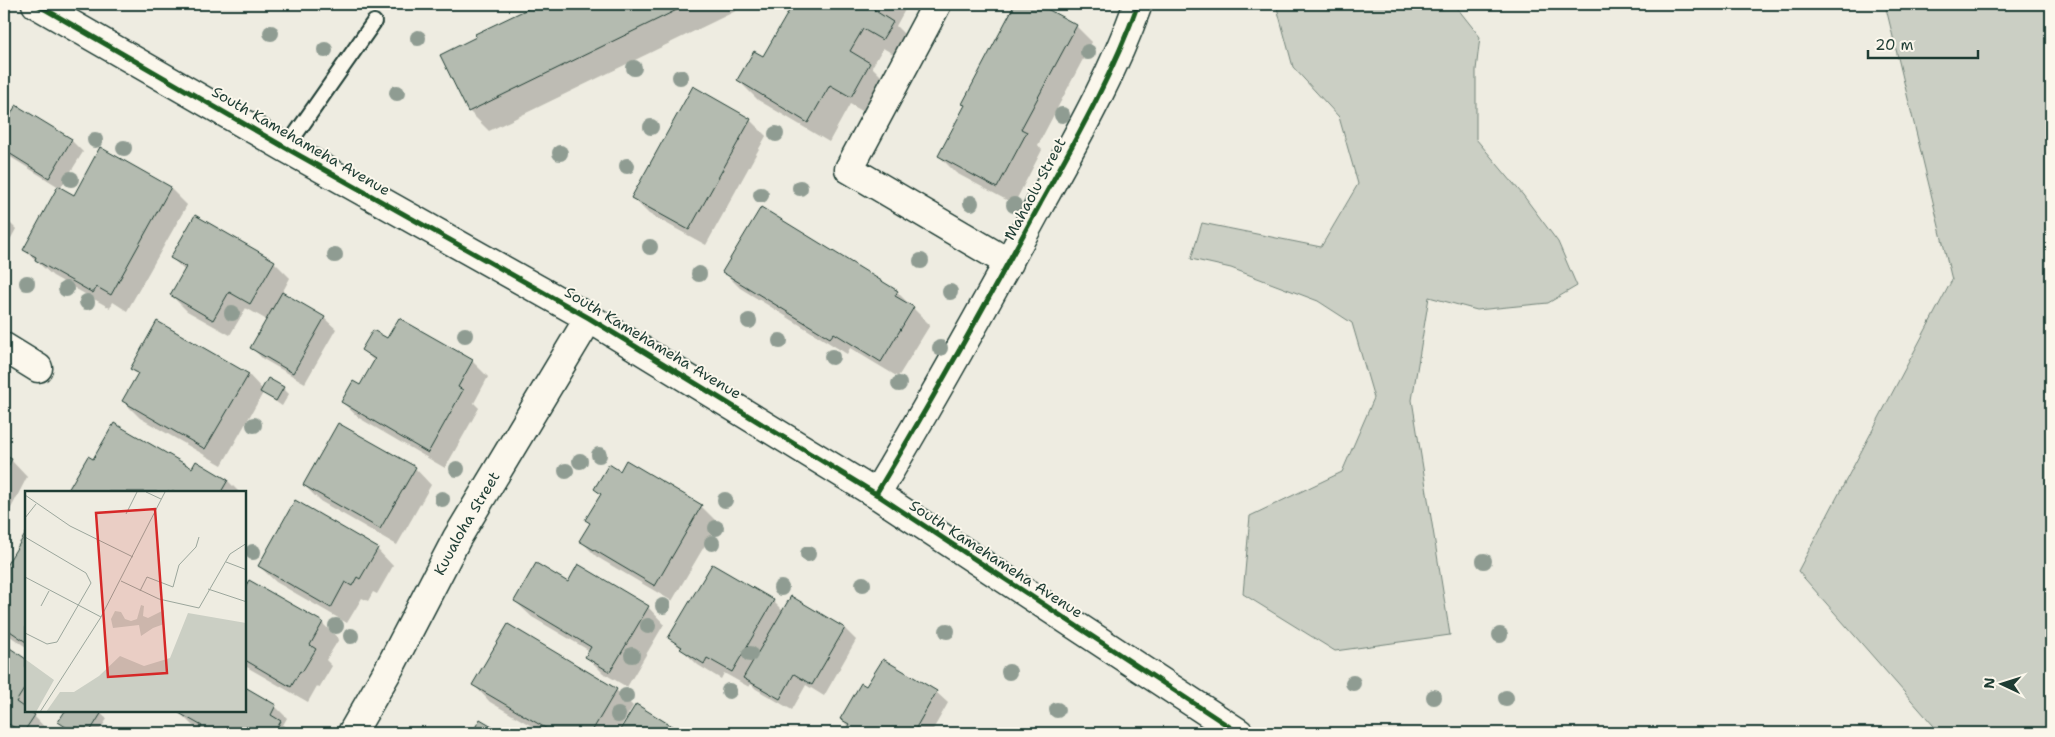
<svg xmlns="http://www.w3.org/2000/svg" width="2055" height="737" viewBox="0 0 2055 737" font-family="'Shantell Sans',sans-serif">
	<rect width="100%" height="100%" fill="#eeece1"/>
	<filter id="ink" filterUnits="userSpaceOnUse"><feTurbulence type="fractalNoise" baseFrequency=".02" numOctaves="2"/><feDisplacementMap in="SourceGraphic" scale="10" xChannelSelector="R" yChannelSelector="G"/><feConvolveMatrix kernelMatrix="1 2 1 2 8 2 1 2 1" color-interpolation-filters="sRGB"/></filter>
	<g filter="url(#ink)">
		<!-- green -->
		<g fill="#cbcfc4" stroke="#75867c">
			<polygon points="1276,4 1454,4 1480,37 1476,70 1476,139 1523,195 1558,242 1577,286 1548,303 1477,310 1429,297 1412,400 1450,635 1335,651 1243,594 1250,516 1342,472 1374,398 1352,323 1318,301 1231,268 1191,259 1202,223 1321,247 1358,184 1339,117 1293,67"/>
			<polygon points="1885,4 2051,4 2051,733 1940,733 1798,571 1952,280"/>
		</g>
		<!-- shadow -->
		<g fill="#0003">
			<polygon points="540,4 750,4 489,131 469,111 476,35"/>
			<polygon points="795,4 939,4 930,20 907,6 896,26 912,42 902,59 883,48 872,67 889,84 871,116 850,104 829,142 758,100 738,80 763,58"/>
			<polygon points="1016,4 1035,4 1076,26 1092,42 1038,145 1042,150 1014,204 956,173 939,156 966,105 964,103"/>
			<polygon points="16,107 71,140 83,152 60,189 74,197 101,149 170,188 187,205 127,311 113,302 110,308 53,276 24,250 59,187 4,153 4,128"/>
			<polygon points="750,120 766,136 706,245 649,214 633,198"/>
			<polygon points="4,217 16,229 4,251"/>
			<polygon points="172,258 274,262 290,278 282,293 324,318 336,329 305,383 263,359 251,347 267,320 246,308 230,335 187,311 171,295 185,271"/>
			<polygon points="724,272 897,292 930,325 898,377 850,348 847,354 740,288"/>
			<polygon points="387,340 472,361 488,377 474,403 479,408 445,468 359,418 342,402 361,386 375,362 363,350"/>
			<polygon points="131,368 248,374 263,390 283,388 289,394 282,406 263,393 222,465 140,418 123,401 138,375"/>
			<polygon points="4,457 11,460 27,477 4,522"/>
			<polygon points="93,460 192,470 228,481 239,492 69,492"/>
			<polygon points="627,462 701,506 718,523 672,601 597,557 581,541 591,524 587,520 602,495 596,489 621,473"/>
			<polygon points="415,468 431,485 397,545 320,501 304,485"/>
			<polygon points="26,535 26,647 4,632 4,571"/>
			<polygon points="377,549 393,566 377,594 373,592 368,601 362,598 347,623 276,582 259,566"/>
			<polygon points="568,583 648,607 664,624 627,687 603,673 587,657 590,651 532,617 515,601"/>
			<polygon points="245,590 322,623 339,639 326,660 332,666 319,688 317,686 308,702 245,666"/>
			<polygon points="773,601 784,612 845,629 856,640 824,696 806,685 792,710 756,689 751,684 749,687 724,673 721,679 698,665 670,638"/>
			<polygon points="4,646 26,660 26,711 37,711 34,716 50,733 4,733"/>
			<polygon points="474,685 616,690 633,706 617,733 544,733 490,702"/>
			<polygon points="867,688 936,692 948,703 931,733 845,733 849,727 841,719"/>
			<polygon points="245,689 275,706 287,718 283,725 291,733 199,733 201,730 192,725 180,713 182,711 245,711"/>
			<polygon points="636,706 679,732 680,733 620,733"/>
			<polygon points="66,711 98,711 107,719 98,733 74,733 59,722"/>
		</g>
		<!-- building -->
		<g fill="#b4bbb0" stroke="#1f3d34">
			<polygon points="538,4 689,4 468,112 440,55 476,37 475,34"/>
			<polygon points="793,4 877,4 874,10 893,22 882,40 863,29 850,51 870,63 851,97 830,85 808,123 737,80 754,51 763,56"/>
			<polygon points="1015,4 1038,4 1077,25 1021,129 1027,132 997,188 938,156 965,105 962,104"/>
			<polygon points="693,86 751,119 689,230 631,198"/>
			<polygon points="16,105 72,139 49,178 4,150 4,126"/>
			<polygon points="100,147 171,187 111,295 97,287 93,293 35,260 36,257 23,250 58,186 74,195"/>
			<polygon points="761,207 898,291 895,296 914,307 881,362 834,333 830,338 722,272"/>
			<polygon points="195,215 275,261 250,304 229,292 213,320 170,295 186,267 170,258"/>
			<polygon points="282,292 325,317 293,373 250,348"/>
			<polygon points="399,318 473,360 458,387 463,390 428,453 341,402 353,381 360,385 375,359 361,350 373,330 387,338"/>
			<polygon points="157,321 249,374 205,449 122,401 138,373 130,369"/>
			<polygon points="268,378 284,387 276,401 260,392"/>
			<polygon points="114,423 192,468 196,461 228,480 221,492 67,492 88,456 93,459"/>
			<polygon points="338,423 416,467 380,529 303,485"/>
			<polygon points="4,455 12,459 4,475"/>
			<polygon points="626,460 702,505 655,586 579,541 590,523 585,520 601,494 594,489 609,464 620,471"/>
			<polygon points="295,500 378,548 360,579 357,577 352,586 345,582 331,608 258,566"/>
			<polygon points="26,533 26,642 4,627 4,569"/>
			<polygon points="536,563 568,582 578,564 649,606 610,672 585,657 591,647 514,601"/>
			<polygon points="712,564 774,600 732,672 707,658 704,664 680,649 682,647 668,638"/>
			<polygon points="249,580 323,622 310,645 316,649 302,672 300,671 291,687 245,660 245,587"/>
			<polygon points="791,596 845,628 812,685 794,674 780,699 743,678"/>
			<polygon points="508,624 617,689 591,733 554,733 472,685"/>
			<polygon points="4,644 26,659 26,686 16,702 35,715 23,733 4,721"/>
			<polygon points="883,659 937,691 913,733 844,733 849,724 840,719 861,683 866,686"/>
			<polygon points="245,687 276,705 271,715 281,721 274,733 198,733 202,726 179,713 180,711 245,711"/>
			<polygon points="636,704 680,731 678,733 618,733"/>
			<polygon points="65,711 100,711 102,712 89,733 75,733 58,722"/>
			<polygon points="480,719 504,733 472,733"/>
		</g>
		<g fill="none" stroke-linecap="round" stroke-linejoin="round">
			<!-- lane casing -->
			<g stroke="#1f3d34" stroke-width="18">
				<polyline id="lane" points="286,148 374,22"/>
			</g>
			<!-- street casing -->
			<g stroke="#1f3d34" stroke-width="31">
				<g id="street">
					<polyline points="937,4 849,169 1009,263"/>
					<polyline points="4,347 38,368"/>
					<path d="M876,494C933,399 987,302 1040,204C1076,139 1113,74 1138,4"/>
					<path id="s1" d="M352,733L390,667L457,538L589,318"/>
				</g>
			</g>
			<!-- secondary casing -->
			<g stroke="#1f3d34" stroke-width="31">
				<polyline id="secondary" points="36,4 286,148 589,318 876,494 1239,733"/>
			</g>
			<!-- lane -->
			<use href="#lane" stroke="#fbf7ec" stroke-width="14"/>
			<!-- street -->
			<use href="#street" stroke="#fbf7ec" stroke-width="28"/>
			<!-- secondary -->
			<use href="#secondary" stroke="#fbf7ec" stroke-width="28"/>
			<!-- cycleway casing -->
			<g stroke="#fbf7ec" stroke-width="8">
				<g id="cycleway">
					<polyline points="36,4 286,148 589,318 876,494 1239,733"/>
					<path d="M876,494C933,399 987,302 1040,204C1076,139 1113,74 1138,4"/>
				</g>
			</g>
			<!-- cycleway -->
			<use href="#cycleway" stroke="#1b5e20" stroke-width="5"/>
		</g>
		<!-- trees -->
		<g fill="#8f9c92">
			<circle cx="271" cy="33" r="8"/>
			<circle cx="418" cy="38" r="8"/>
			<circle cx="325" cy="50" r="8"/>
			<circle cx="1088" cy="52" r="8"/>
			<circle cx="634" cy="68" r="8"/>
			<circle cx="680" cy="77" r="8"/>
			<circle cx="397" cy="93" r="8"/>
			<circle cx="1062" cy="115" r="8"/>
			<circle cx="651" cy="127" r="8"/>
			<circle cx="776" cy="134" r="8"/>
			<circle cx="95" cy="140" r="8"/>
			<circle cx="124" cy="148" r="8"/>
			<circle cx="560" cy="153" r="8"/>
			<circle cx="627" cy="166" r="8"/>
			<circle cx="71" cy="179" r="8"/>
			<circle cx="800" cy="188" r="8"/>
			<circle cx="761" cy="195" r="8"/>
			<circle cx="971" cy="203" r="8"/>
			<circle cx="1014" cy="205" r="8"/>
			<circle cx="650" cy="247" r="8"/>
			<circle cx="335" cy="255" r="8"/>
			<circle cx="921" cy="261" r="8"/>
			<circle cx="699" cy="274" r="8"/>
			<circle cx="27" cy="283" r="8"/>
			<circle cx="66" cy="289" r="8"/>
			<circle cx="950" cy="292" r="8"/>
			<circle cx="87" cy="302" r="8"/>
			<circle cx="232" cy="313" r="8"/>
			<circle cx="749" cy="321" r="8"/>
			<circle cx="465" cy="335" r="8"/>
			<circle cx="780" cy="341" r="8"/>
			<circle cx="940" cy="348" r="8"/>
			<circle cx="832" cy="357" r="8"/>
			<circle cx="899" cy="384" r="8"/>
			<circle cx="254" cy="425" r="8"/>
			<circle cx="599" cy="455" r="8"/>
			<circle cx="580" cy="461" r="8"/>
			<circle cx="457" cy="469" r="8"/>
			<circle cx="566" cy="471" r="8"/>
			<circle cx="442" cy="499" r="8"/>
			<circle cx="725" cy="500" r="8"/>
			<circle cx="716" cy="528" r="8"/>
			<circle cx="712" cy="543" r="8"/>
			<circle cx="253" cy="552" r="8"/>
			<circle cx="808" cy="554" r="8"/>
			<circle cx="1484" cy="561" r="8"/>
			<circle cx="863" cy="584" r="8"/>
			<circle cx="781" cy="588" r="8"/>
			<circle cx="663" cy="606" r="8"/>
			<circle cx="336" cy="626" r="8"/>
			<circle cx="648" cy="626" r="8"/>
			<circle cx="947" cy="631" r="8"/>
			<circle cx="1500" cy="635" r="8"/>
			<circle cx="351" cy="636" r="8"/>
			<circle cx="750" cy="654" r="8"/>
			<circle cx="632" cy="655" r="8"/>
			<circle cx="1009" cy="672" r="8"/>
			<circle cx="1353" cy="683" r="8"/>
			<circle cx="729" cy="691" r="8"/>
			<circle cx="626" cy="696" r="8"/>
			<circle cx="1434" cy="697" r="8"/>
			<circle cx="1506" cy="698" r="8"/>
			<circle cx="1057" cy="710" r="8"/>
			<circle cx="618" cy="715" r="8"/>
		</g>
	</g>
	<g text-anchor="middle" stroke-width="4" stroke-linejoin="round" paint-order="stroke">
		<!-- street labels -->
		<g font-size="15" fill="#1f3d34" stroke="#fbf7ec">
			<text transform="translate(301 141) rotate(30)" y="5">South Kamehameha Avenue</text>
			<text transform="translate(1035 189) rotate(-62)" y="5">Mahaolu Street</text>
			<text transform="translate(653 343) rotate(31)" y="5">South Kamehameha Avenue</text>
			<text dy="5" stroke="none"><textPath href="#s1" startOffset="239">Kuualoha Street</textPath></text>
			<text transform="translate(996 559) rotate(33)" y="5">South Kamehameha Avenue</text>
		</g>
	</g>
	<!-- overview -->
	<g transform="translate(25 491)">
		<rect width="221" height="221" fill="#eeece1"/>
		<path d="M116,114L119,115L118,125L123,127L139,119V133L128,137L116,145L114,134L88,137L86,128L90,120L96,121L100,128L106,130L112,128ZM163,122L221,132V221H21L35,201H49L74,185L95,165L119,175L145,167ZM0,168L29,189L11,221H0Z" fill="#cbcfc4"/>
		<path fill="none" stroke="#9ba69c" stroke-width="1" d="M121,1L136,8M0,4L45,35L108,66M101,23L112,1M0,27L11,13M0,46L61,82L66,92L32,151L22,153L0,142M201,71L222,79M0,86L76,126M96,90L134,108L174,117L205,63L222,52M183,98L222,111M115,100L122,86L148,96L154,74L171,56L174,46M16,115L24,100M15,221L76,126L140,1"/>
		<path fill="#d62828" fill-opacity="0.15" stroke="#d62828" stroke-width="2.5" d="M130,18L142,182L83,186L71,22Z"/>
		<rect width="221" height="221" fill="none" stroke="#1f3d34" stroke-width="2.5"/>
	</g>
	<!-- margin -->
	<rect width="2055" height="737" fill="none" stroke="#fbf7ec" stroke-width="20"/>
	<rect x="10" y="10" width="2035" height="717" fill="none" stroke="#1f3d34" stroke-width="2" filter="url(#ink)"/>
	<!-- north arrow -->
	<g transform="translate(2002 684) rotate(274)" stroke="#fbf7ec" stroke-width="4" paint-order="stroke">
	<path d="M0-4L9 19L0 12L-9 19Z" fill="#1f3d34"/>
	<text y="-8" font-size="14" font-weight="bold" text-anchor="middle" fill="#1f3d34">N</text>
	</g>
	<!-- scale -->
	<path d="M1868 50v8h110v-8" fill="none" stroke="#1f3d34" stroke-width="2.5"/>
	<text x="1875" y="50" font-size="15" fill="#1f3d34" stroke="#fbf7ec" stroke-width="4" paint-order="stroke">20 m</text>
</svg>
